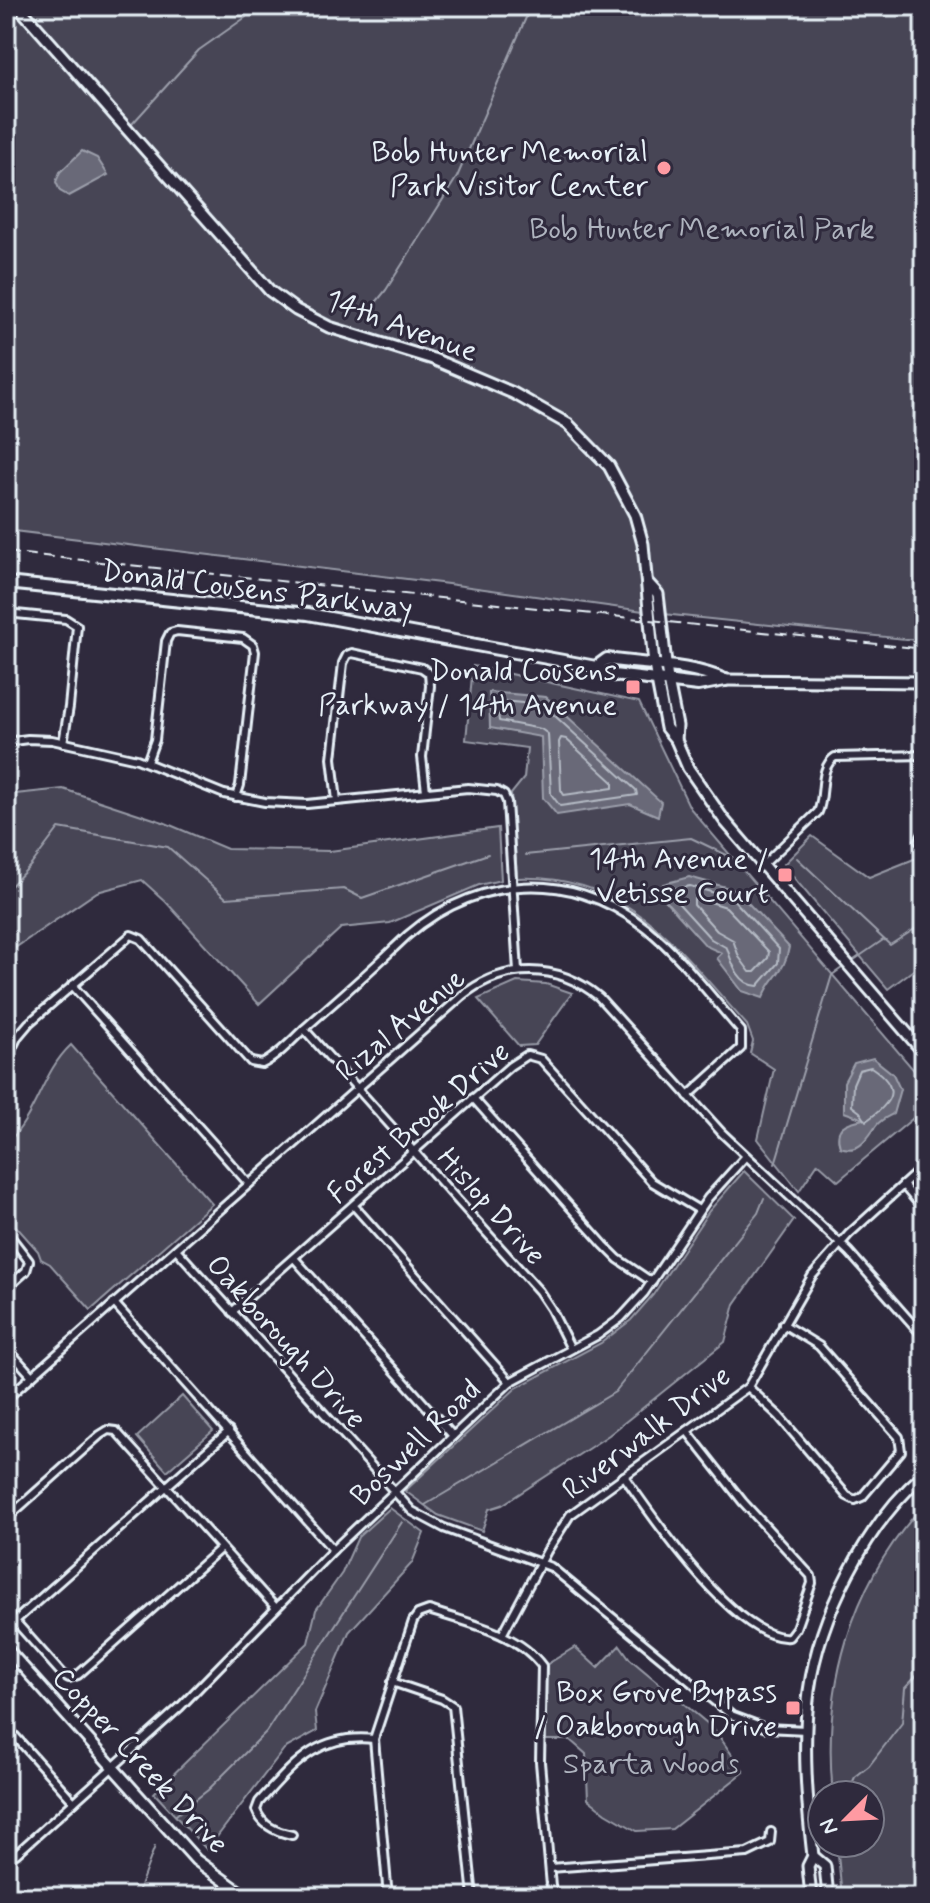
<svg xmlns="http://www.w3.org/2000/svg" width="930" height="1903" viewBox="0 0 930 1903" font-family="Mynerve,sans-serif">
	<rect width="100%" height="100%" fill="#2f2a3d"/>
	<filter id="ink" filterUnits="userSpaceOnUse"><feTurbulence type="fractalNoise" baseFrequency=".0125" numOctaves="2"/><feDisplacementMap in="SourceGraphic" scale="16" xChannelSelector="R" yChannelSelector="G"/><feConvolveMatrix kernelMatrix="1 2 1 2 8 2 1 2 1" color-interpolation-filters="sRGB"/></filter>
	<g filter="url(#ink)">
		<!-- green -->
		<g fill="#464455" stroke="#979aa6" stroke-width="2">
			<polygon points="6,6 924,6 924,641 672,615 448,584 6,530"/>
			<path d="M473,666L639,702L690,808L924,1082V1109L838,1181L818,1163L799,1191L758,1139L774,1069L750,1053L753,1041L747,1025C679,950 631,874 517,878L511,794L524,778L527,748L466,740Z"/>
			<polygon points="63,789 163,822 227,849 330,851 498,828 501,880 479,885 390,923 341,928 259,1004 166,902 142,880 97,892 6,954 6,795"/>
			<polygon points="812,836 869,877 924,855 924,962 888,989 783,865"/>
			<polygon points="517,982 546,984 572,993 535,1045 519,1046 478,999"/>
			<path d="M71,1045L212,1204L91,1310L50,1264L41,1259L38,1251L6,1215V1144C37,1116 41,1073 71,1045Z"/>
			<polygon points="744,1171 794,1220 735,1304 725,1342 609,1435 502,1505 489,1509 482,1531 438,1515 405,1491 516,1388 601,1343 631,1320 653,1295 709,1211"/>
			<polygon points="182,1396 213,1431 167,1471 137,1437"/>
			<path d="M924,1505V1897H842L837,1843H870V1795H833C822,1689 850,1584 924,1505Z"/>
			<polygon points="390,1508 424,1533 412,1563 349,1632 315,1712 317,1731 284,1749 207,1850 154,1793 308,1643 316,1610 342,1573 358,1537"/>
			<polygon points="620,1645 630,1659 714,1729 744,1772 672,1829 637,1831 606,1813 588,1799 586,1754 570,1740 546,1740 546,1665 575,1647 598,1668"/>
		</g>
		<!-- water -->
		<g fill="#696978" stroke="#9c9fab" stroke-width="2">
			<polygon points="82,151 97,158 108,175 69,196 60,191 56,182 60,172"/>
			<polygon points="489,692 546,697 661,802 658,816 630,804 557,815 543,798 541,737 490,728"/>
			<path d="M689,877L736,890L789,947C785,973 772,975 763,998L742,991L717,958L722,953L706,946L662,897L663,884Z"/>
			<path d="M873,1058L893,1074L900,1089L893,1114C887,1117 880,1120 876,1126C867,1139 859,1154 840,1147C833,1126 847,1122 864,1119L844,1112V1082L854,1063Z"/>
		</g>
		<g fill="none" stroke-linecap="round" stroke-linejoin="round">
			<!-- shore -->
			<g stroke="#b5bbc5" stroke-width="2">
				<polygon points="502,701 543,705 636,790 637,795 560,806 551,794 548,734 541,729 499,721 497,704"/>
				<polygon points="561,738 566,739 613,782 613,788 564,795 561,790 559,742"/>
				<path d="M690,886L732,898L779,949L778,963L758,986C738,985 732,963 727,948L711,939L671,895L673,889Z"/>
				<polygon points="698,898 726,907 769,952 768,958 755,972 750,972 739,957 733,940 717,931 694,905 694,900"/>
				<path d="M871,1067C903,1088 892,1103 866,1121L860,1112L852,1106L853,1084L859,1070Z"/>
			</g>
			<!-- stream -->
			<g stroke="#9c9fab" stroke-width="2">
				<polyline points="255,11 260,6"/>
				<polyline points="132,124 199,50 246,17"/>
				<polyline points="365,316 386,290 457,177 531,6"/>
				<polyline points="525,855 691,838 733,858"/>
				<polyline points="797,858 890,945 924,923"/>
				<polyline points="6,891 31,865 59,828 168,847 226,898 344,889 362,898 488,854"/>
				<polyline points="854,960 883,940"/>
				<polyline points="775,1164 832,975 842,968"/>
				<polyline points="425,1505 615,1392 758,1213 764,1198"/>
				<polyline points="847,1795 855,1777 869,1766 902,1723 905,1688 924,1668"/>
				<polyline points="176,1815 208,1790 266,1732 402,1522"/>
				<polyline points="136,1897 155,1846"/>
			</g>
			<!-- street casing -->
			<g stroke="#e8f1f8" stroke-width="12">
				<g id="street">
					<polyline points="6,613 66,619 77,626 69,707 63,743"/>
					<polyline points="6,742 28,739 52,740 137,759 224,794 265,802 307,804 468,788 497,791 504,795 507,802 518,971"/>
					<polyline points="147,762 155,740 166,641 170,633 177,631 243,638 253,645 255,652 240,785 236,797"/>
					<polyline points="337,801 332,758 343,663 347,655 352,653 422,668 429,673 430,686 422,757 426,791"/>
					<polyline points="919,841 924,832"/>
					<path d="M763,865L818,812C826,795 818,768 835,757L924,755"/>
					<polyline points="72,985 249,1184"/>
					<polyline points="304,1029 539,1291 551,1309 571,1349"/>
					<path d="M6,1061L18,1036L29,1023L131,935L141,939L251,1062L262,1064C277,1057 291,1041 304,1029C334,1002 365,976 394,948C464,877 566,864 646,928C682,957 711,997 741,1031V1048L688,1096"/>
					<polyline points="473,1098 604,1245 618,1259 652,1282"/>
					<polyline points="903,1185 924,1210"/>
					<polyline points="354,1206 510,1382"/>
					<polyline points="6,1231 29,1261 26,1271 6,1289"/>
					<polyline points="176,1249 412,1511 444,1528 551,1567 731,1715 766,1728 806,1730"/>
					<polyline points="294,1258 453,1436"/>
					<polyline points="114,1303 333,1550"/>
					<polyline points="232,1312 510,1066 527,1055 541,1059 652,1182 699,1210"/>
					<polyline points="6,1347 32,1376"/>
					<polyline points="748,1387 779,1416 847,1496 855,1500 862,1497 901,1451 899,1437 819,1346 783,1324"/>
					<path d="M6,1399L462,996C503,963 557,962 599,997L722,1133L849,1252L924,1337"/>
					<path d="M624,1476C651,1515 737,1642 789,1637L796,1628L812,1583L811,1576L743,1502L687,1431"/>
					<polyline points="6,1519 100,1435 108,1430 116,1431 276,1608"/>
					<polyline points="6,1611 62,1674 69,1678 78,1675 221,1548"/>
					<polyline points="15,1621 229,1431"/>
					<polyline points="502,1635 547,1551 570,1515 748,1387 812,1276 849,1234 924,1166"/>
					<polyline points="392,1682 442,1699 453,1706 473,1897"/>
					<polyline points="6,1726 74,1802"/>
					<path d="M292,1835C276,1832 262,1826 256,1810L259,1802C294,1764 317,1733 374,1739"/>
					<polyline points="6,1856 16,1854 180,1707 333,1550 510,1382 598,1335 621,1318 644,1293 708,1198 746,1156"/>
					<polyline points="550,1868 747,1853 770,1842 771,1832"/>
					<path d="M388,1897L374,1739L413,1621L418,1614L429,1610C467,1623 517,1632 542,1666L540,1762L552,1897"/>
				</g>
			</g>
			<!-- secondary casing -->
			<g stroke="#e8f1f8" stroke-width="15">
				<g id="secondary">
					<polyline points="18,6 270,291 296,310 329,327 433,359 513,393 568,424 609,466 635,515 643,544 654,665 666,728 676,740 688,768 724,820 924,1053"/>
					<polyline points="648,583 658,594 668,681 677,726 676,740"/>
					<polyline points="725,680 924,682"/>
					<polyline points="6,1648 196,1860 247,1897"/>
					<polyline points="813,1856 825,1866 828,1897"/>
					<path d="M811,1897L808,1866L813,1856C807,1802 802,1745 809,1691C819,1616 866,1524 924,1474"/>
				</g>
			</g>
			<!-- primary casing -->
			<g stroke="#e8f1f8" stroke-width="16">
				<g id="primary">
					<polyline points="6,583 308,614 596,667 605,674 698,685 725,680"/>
					<path d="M596,667L607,659C645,665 689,664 725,680"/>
				</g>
			</g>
			<!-- street -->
			<use href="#street" stroke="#2f2a3d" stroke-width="6"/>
			<!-- secondary -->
			<use href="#secondary" stroke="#2f2a3d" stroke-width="9"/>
			<!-- primary -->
			<use href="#primary" stroke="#2f2a3d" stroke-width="10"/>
			<!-- rail -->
			<polyline stroke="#e8f1f8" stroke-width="2" stroke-dasharray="12 6" stroke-linecap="butt" points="6,552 924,649"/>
		</g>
	</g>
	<!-- markers -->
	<g fill="#ff9aa2" stroke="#2f2a3d" stroke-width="3">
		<circle cx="664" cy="168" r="8"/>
		<rect x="625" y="679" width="16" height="16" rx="4"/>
		<rect x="777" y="867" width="16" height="16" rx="4"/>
		<rect x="785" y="1700" width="16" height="16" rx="4"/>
	</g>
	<g text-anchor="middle" stroke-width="6" stroke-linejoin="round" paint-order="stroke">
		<!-- poi labels -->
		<g font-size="30" fill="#e8f1f8" stroke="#2f2a3d" text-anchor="end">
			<text x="648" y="161">Bob Hunter Memorial<tspan x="648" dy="34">Park Visitor Center</tspan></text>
			<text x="617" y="680">Donald Cousens<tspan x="617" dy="34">Parkway / 14th Avenue</tspan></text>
			<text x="769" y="868">14th Avenue /<tspan x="769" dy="34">Vetisse Court</tspan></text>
			<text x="777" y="1701">Box Grove Bypass<tspan x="777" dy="34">/ Oakborough Drive</tspan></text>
		</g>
		<!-- park labels -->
		<g font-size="30" fill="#afb4bf" stroke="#2f2a3d">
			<text x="702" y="238">Bob Hunter Memorial Park</text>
			<text x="651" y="1773">Sparta Woods</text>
		</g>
		<!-- street labels -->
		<g font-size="30" fill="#e8f1f8" stroke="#2f2a3d">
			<text transform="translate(402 325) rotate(20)" y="10">14th Avenue</text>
			<text transform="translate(257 589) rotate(7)" y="10">Donald Cousens Parkway</text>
			<text transform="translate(400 1024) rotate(-40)" y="10">Rizal Avenue</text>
			<text transform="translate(418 1122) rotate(-41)" y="10">Forest Brook Drive</text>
			<text transform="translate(492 1206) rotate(48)" y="10">Hislop Drive</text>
			<text transform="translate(287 1341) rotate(48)" y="10">Oakborough Drive</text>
			<text transform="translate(646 1432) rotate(-37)" y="10">Riverwalk Drive</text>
			<text transform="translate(415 1442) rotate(-44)" y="10">Boswell Road</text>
			<text transform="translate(141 1760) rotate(47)" y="10">Copper Creek Drive</text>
		</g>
	</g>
	<!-- margin -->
	<rect width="930" height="1903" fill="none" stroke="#2f2a3d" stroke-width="32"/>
	<rect x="16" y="16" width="898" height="1871" fill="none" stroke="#e8f1f8" stroke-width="3" filter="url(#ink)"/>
	<!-- north arrow -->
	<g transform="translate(846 1819) rotate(246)"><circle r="38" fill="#2f2a3d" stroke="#797a88" stroke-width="2"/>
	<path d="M0-6L14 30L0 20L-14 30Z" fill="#ff9aa2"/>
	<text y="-12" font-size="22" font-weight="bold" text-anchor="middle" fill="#e8f1f8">N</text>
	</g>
</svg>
